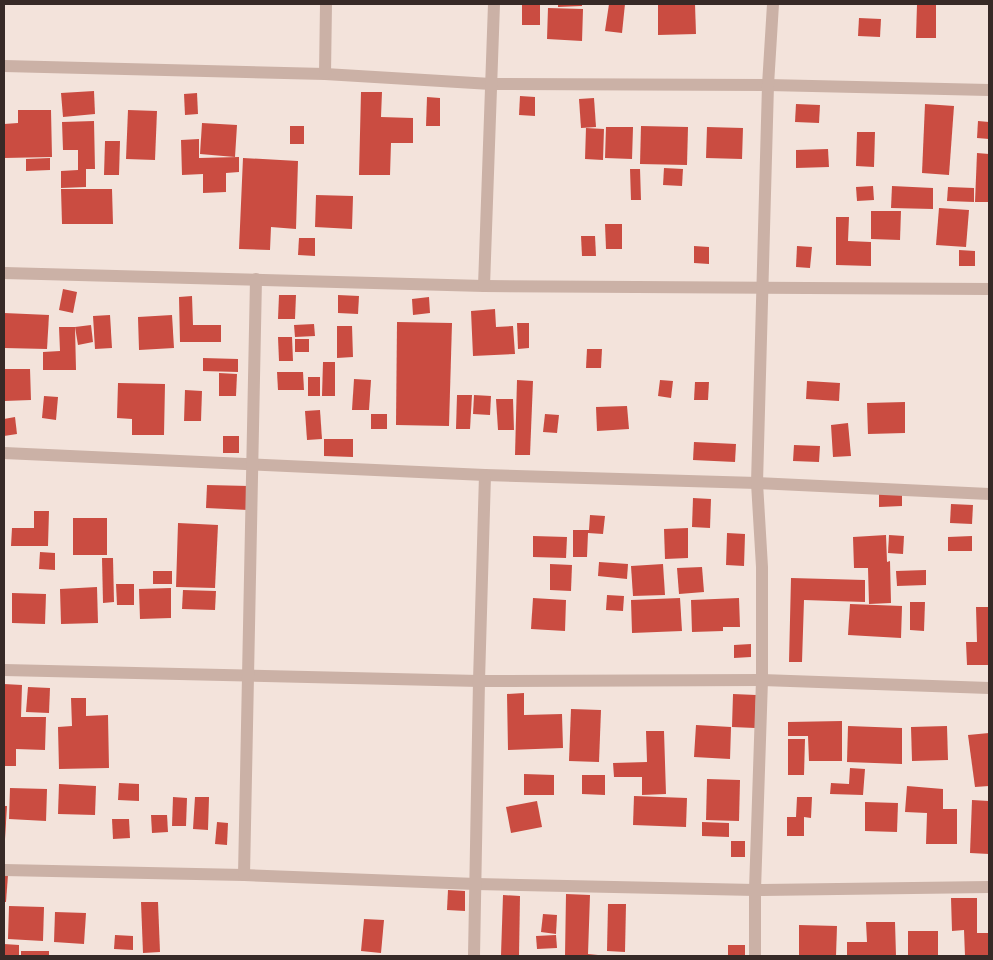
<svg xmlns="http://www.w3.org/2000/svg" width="993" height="960" viewBox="0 0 993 960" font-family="Barlow,sans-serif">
	<rect width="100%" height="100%" fill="#f3e3db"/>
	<!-- building -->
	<g fill="#ca4c41">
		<rect x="522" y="4" width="18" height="21"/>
		<polygon points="558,4 582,4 582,6 558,7"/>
		<polygon points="609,4 625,4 622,33 605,31"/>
		<polygon points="658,4 695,4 696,34 658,35"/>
		<polygon points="917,4 936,4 936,38 916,38"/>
		<polygon points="548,8 583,9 582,41 547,39"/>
		<polygon points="859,18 881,19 880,37 858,36"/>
		<polygon points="94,91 95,114 63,117 61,93"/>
		<polygon points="361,92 382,92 381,117 413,118 413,143 391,143 390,175 359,175"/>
		<polygon points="197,93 198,114 185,115 184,94"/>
		<polygon points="520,96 535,97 535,116 519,115"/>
		<polygon points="427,97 440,98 440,126 426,126"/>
		<polygon points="594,98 596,127 581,128 579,99"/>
		<polygon points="796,104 820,105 819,123 795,122"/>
		<polygon points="925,104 954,106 949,175 922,173"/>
		<polygon points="18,110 51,110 52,157 4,158 4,124 18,123"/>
		<polygon points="128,110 157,111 155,160 126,159"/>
		<polygon points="94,121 95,169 86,169 86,187 61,188 61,171 78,170 78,150 63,150 62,122"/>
		<polygon points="978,121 989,122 989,139 977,138"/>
		<polygon points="202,123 237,125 235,157 200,154"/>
		<rect x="290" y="126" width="14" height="18"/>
		<polygon points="641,126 688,127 687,165 640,164"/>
		<polygon points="606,127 633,127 632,159 605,158"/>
		<polygon points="707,127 743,128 742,159 706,158"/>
		<polygon points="586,128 604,129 603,160 585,159"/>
		<polygon points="857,132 875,132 874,167 856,166"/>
		<polygon points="199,139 199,158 239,157 239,172 226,173 226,192 203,193 203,174 182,175 181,140"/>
		<polygon points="105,141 120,141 119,175 104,175"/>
		<polygon points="828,149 829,167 796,168 796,150"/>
		<polygon points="977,153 989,154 989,202 975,202"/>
		<polygon points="50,158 50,170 26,171 26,159"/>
		<polygon points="243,158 298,161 296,229 271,227 270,250 239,249"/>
		<polygon points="664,168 683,169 682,186 663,185"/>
		<polygon points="630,169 640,169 641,200 631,200"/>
		<polygon points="873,186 874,200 857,201 856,187"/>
		<polygon points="892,186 933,188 933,209 891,208"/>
		<polygon points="948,187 974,188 974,202 947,201"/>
		<polygon points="61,189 112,189 113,224 62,224"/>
		<polygon points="316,195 353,196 352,229 315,227"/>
		<polygon points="939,208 969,210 966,247 936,245"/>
		<polygon points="871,211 901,211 900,240 871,239"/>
		<polygon points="836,217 849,217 848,241 871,242 871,266 836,265"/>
		<polygon points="605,224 622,224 622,249 606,249"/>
		<polygon points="581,236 595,236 596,256 582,256"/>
		<polygon points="299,238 315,238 315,256 298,255"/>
		<polygon points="694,246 709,247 709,264 694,263"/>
		<polygon points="797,246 812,247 810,268 796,267"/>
		<polygon points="959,250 975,251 975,266 959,266"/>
		<polygon points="63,289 77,292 73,313 59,310"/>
		<polygon points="279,295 296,295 295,319 278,319"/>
		<polygon points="338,295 359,296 358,314 338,313"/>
		<polygon points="192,296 193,325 221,325 221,342 180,342 179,297"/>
		<polygon points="429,297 430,313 413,315 412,299"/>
		<polygon points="495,309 496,327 513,326 515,354 473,356 471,311"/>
		<polygon points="4,313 49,315 47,349 4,348"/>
		<polygon points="110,315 112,348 95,349 93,316"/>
		<polygon points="172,315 174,348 139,350 138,317"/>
		<polygon points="397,322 452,323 449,426 396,425"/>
		<polygon points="517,323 529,323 529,348 518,349"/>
		<polygon points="314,324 315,336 295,337 294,325"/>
		<polygon points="91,325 93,342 78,345 75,327"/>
		<polygon points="337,326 352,326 353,357 337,358"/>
		<polygon points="59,327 75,327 76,370 43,370 43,352 60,351"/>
		<polygon points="278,337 292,337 293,361 279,361"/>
		<rect x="295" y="339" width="14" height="13"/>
		<polygon points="587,349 602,349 601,368 586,368"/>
		<polygon points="203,358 238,359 238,372 203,371"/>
		<polygon points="323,362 335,362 335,396 322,396"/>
		<polygon points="4,369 30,369 31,400 4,401"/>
		<polygon points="277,372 303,372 304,390 278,390"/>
		<polygon points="219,373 237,374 236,396 219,396"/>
		<rect x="308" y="377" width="12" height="19"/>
		<polygon points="354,379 371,380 369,410 352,410"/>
		<polygon points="517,380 533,381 530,455 515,455"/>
		<polygon points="660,380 673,381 671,398 658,396"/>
		<polygon points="807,381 840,383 839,401 806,399"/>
		<polygon points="695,382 709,382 708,400 694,400"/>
		<polygon points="118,383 165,384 164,435 132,435 132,419 117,418"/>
		<polygon points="185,390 202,391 201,421 184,421"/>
		<polygon points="457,395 472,395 470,429 456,429"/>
		<polygon points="474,395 491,396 490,415 473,414"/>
		<polygon points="44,396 58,397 56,420 42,418"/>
		<polygon points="496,399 513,399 514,430 498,430"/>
		<polygon points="905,402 905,433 868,434 867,403"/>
		<polygon points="627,406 629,429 597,431 596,407"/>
		<polygon points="320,410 322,439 307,440 305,411"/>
		<rect x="371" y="414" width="16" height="15"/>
		<polygon points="545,414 559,415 557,433 543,432"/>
		<polygon points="15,417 17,434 4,436 4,419"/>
		<polygon points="848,423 851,456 833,457 831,425"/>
		<rect x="223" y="436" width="16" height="17"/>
		<polygon points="324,439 353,439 353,457 324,456"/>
		<polygon points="694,442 736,444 735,462 693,460"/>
		<polygon points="794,445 820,446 819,462 793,461"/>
		<polygon points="207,485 249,486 248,510 206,508"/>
		<polygon points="902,491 902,506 879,507 879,492"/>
		<polygon points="693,498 711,499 710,528 692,527"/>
		<polygon points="951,504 973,505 972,524 950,523"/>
		<polygon points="34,511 49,511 48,546 11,546 12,528 34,528"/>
		<polygon points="590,515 605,516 603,534 588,533 587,557 573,557 573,530 589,530"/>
		<rect x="73" y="518" width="34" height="37"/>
		<polygon points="178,523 218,525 215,588 176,587"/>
		<polygon points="688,528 688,558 665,559 664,529"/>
		<polygon points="727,533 745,534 744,566 726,565"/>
		<polygon points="886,535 887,562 890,561 891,603 869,604 868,568 854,568 853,537"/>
		<polygon points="889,535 904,536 903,554 888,553"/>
		<polygon points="533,536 567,537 566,558 533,557"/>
		<polygon points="972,536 972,551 948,551 948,537"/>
		<polygon points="40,552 55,553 55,570 39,569"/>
		<polygon points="102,558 113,558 114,602 103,603"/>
		<polygon points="599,562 628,564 627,579 598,576"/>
		<polygon points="550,564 572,565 571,591 550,590"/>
		<polygon points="663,564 665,595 633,596 631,566"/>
		<polygon points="702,567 704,592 679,594 677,568"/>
		<polygon points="926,570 926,585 897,586 896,571"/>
		<rect x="153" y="571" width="19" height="13"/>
		<polygon points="791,578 865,580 865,602 804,600 802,662 789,662"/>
		<polygon points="116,584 134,584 134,605 117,605"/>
		<polygon points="97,587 98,623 61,624 60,589"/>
		<polygon points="171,588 171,618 140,619 139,589"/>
		<polygon points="183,590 216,591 215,610 182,609"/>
		<polygon points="12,593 46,594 45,624 12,623"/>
		<polygon points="607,595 624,596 623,611 606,610"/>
		<polygon points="533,598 566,600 565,631 531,629"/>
		<polygon points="680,598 682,631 632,633 631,600"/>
		<polygon points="739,598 740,627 723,627 723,631 692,632 691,600"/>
		<polygon points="910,602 925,602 924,631 910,630"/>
		<polygon points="850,604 902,606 901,638 848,635"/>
		<polygon points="976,607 989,607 989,665 967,665 966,642 977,642"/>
		<polygon points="751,644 751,657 734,658 734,645"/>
		<polygon points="4,684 22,685 21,717 46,717 45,750 16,749 16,766 4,766"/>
		<polygon points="28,687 50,688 49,713 26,712"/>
		<polygon points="524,693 524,715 562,714 563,748 508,750 507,694"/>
		<polygon points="733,694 756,695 755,728 732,727"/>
		<polygon points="71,698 86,698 86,716 108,715 109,768 59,769 58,727 72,726"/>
		<polygon points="571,709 601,710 599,762 569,761"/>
		<polygon points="842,721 842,761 809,761 808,736 788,736 788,722"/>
		<polygon points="696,725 731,727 730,759 694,757"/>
		<polygon points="848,726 902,728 902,764 847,762"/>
		<polygon points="947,726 948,760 912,761 911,727"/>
		<polygon points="646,731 664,731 666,794 642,795 642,777 614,777 613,763 647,762"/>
		<polygon points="989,733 989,786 975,787 968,735"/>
		<polygon points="788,739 805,739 804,775 788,775"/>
		<polygon points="850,768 865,769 863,795 830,794 831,783 849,784"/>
		<polygon points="524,774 554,775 554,795 524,795"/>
		<polygon points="582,775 605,775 605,795 582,794"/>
		<polygon points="707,779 740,780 739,821 706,820"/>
		<polygon points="119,783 139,784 139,801 118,800"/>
		<polygon points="59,784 96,786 95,815 58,814"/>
		<polygon points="907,786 943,789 943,809 957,809 957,844 926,844 927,813 905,812"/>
		<polygon points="10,788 47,789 46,821 9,819"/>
		<polygon points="634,796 687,798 686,827 633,825"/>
		<polygon points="173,797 187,798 186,826 172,826"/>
		<polygon points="195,797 209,797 208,830 193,829"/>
		<polygon points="797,797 812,797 811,818 804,817 804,836 787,836 787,817 796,817"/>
		<polygon points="972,800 989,801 989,854 970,853"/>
		<polygon points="537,801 542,827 511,833 506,807"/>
		<polygon points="865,802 898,803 897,832 865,831"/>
		<polygon points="4,806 7,806 5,839 4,838"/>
		<polygon points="151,815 167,815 168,832 152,833"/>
		<polygon points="112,819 129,819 130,838 113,839"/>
		<polygon points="217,822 228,823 227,845 215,844"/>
		<polygon points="702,822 729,823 729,837 702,836"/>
		<rect x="731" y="841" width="14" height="16"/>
		<polygon points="4,875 8,875 6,902 4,902"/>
		<polygon points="448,890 465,891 465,911 447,910"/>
		<polygon points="566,894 590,895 588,954 598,955 598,956 565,956"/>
		<polygon points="503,895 520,896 519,956 501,955"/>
		<polygon points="951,898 977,898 977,933 989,933 989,956 965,956 964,930 952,931"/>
		<polygon points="141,902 158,902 160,952 143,953"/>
		<polygon points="608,904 626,904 625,952 607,951"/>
		<polygon points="9,906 44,907 43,941 8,939"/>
		<polygon points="55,912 86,913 84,944 54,942"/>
		<polygon points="543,914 557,915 556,934 541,932"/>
		<polygon points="364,919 384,920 381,953 361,951"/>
		<polygon points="866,922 895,922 896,956 847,956 847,942 867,942"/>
		<polygon points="799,925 837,926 836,956 799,956"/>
		<rect x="908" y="931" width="30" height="25"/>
		<polygon points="115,935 133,936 133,950 114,949"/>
		<polygon points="556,935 557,948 537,949 536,936"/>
		<polygon points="4,944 19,945 19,956 4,956"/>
		<rect x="728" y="945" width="17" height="11"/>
		<rect x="21" y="951" width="28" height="5"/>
	</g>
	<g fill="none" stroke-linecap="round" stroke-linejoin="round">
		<!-- minor -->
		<g stroke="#cbb1a6" stroke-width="12">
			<polyline points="4,66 325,74 491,84 768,85 989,90"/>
			<polyline points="325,74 326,4"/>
			<polyline points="4,273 484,286 989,289"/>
			<polyline points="484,286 494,4"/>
			<polyline points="4,453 485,475 757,483 989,494"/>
			<polyline points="4,670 479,681 762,680 989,688"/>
			<polyline points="4,870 244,875 476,884 755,890 989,887"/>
			<polyline points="244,875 256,279"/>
			<polyline points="474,956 479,681 485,475"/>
			<polyline points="755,956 755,890 762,680 762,567 757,483 768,85 773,4"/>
		</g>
	</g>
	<!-- border -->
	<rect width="993" height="960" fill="none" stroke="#372a27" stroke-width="10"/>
</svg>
